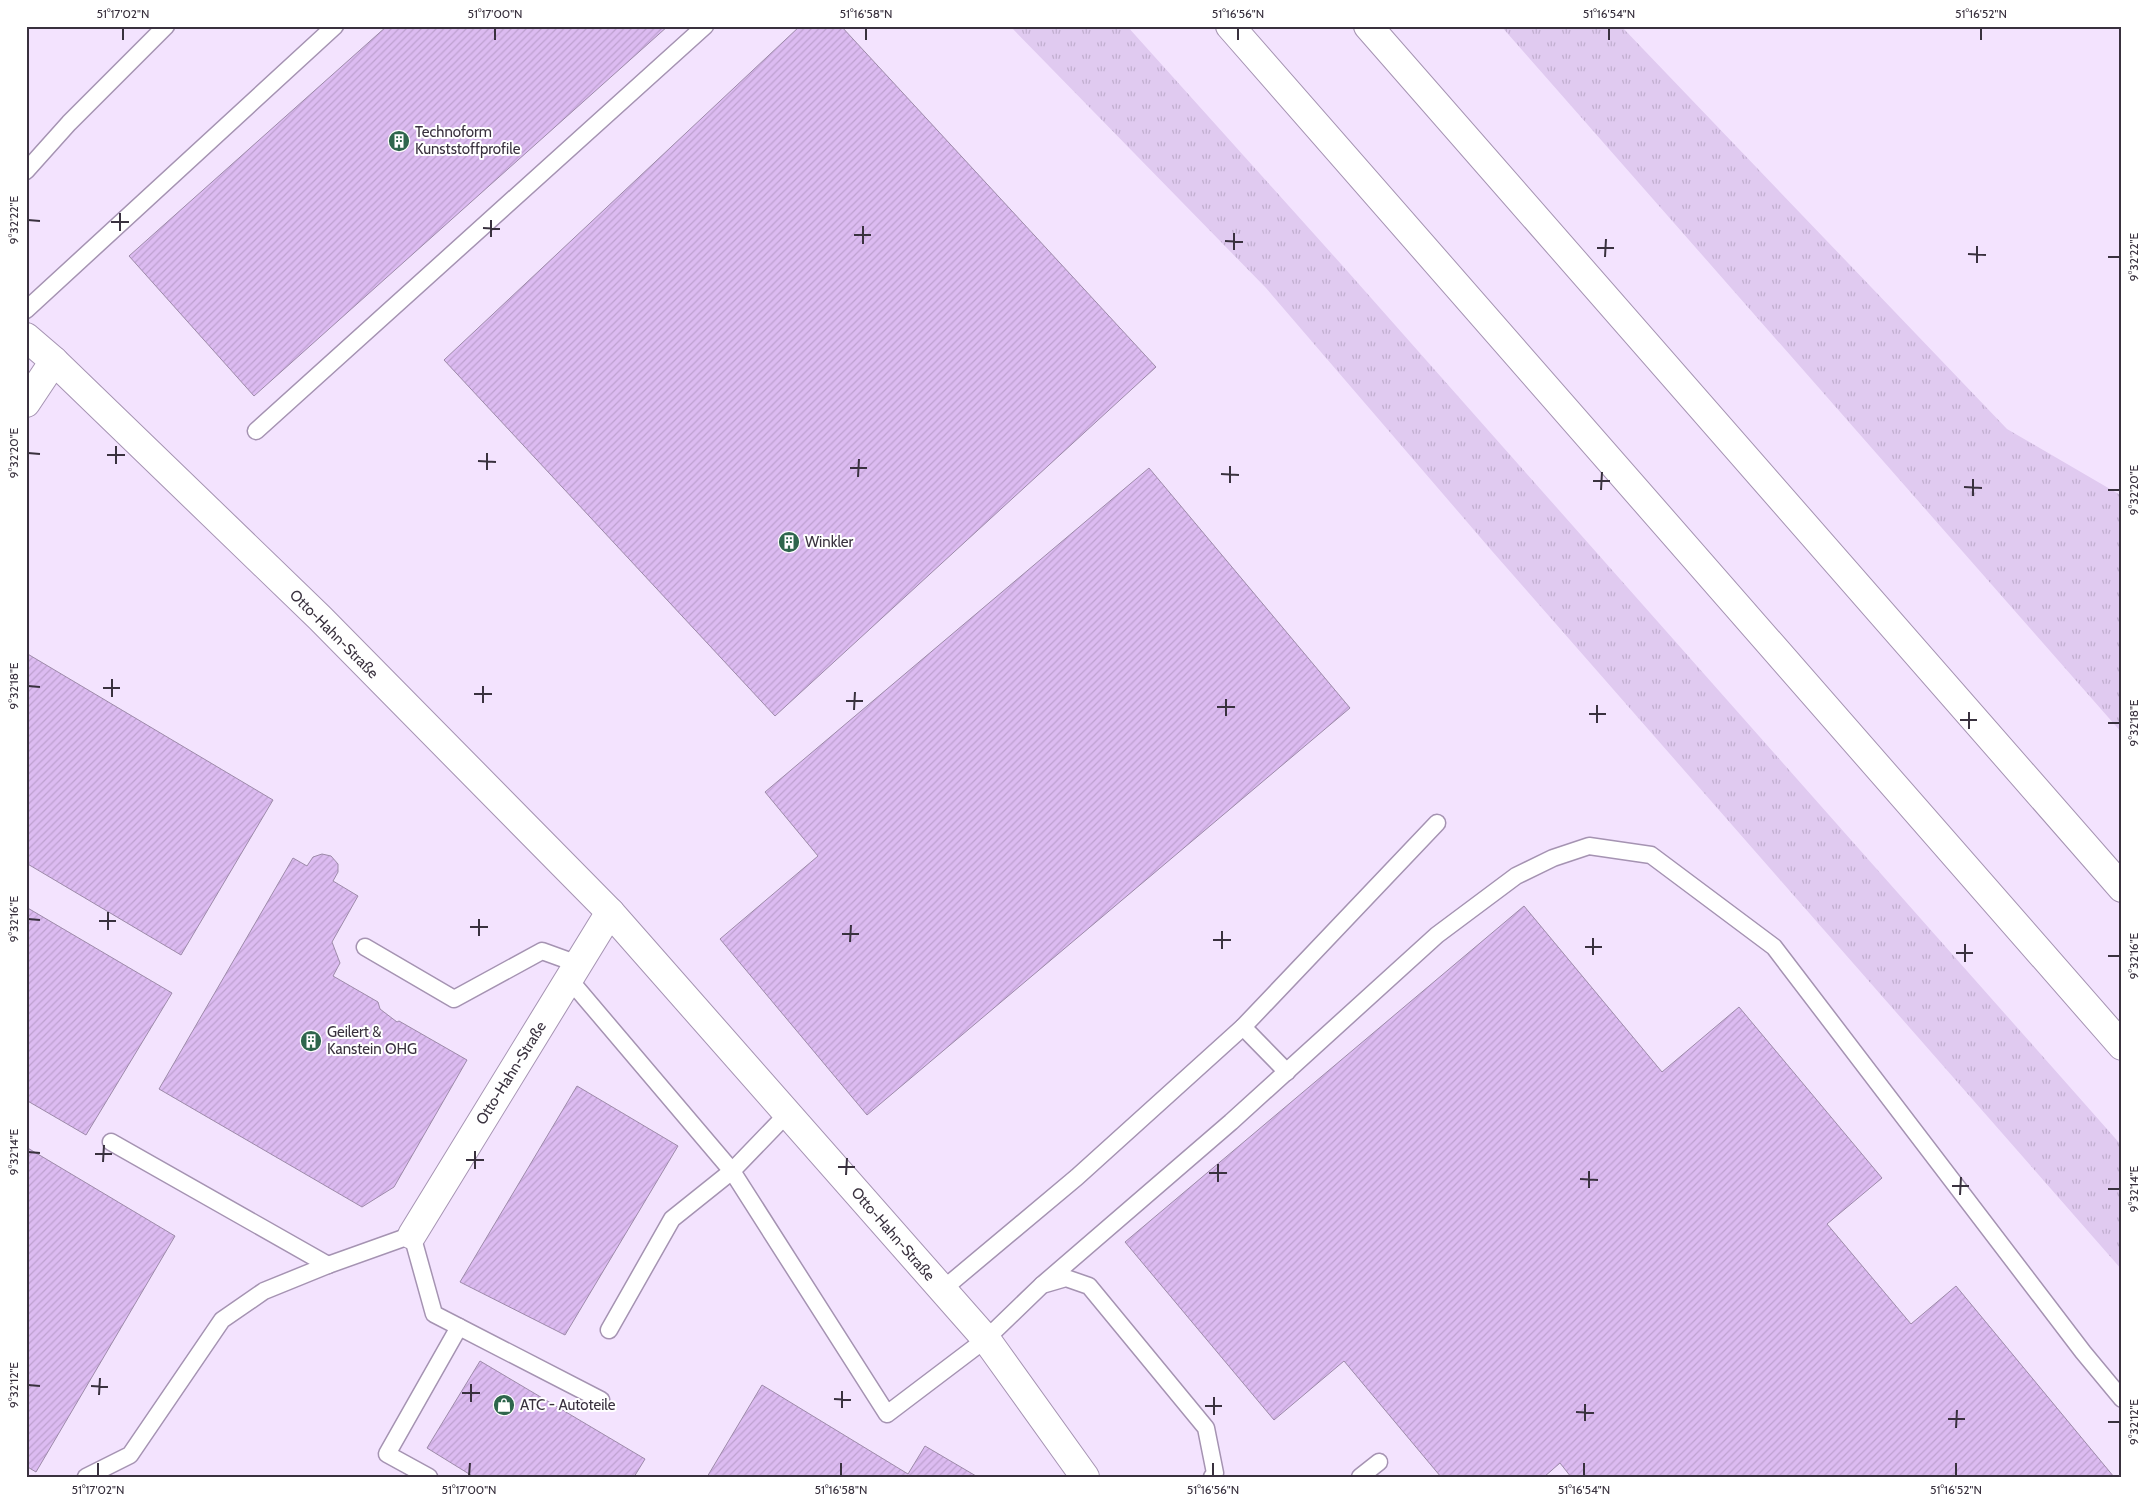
<svg xmlns="http://www.w3.org/2000/svg" width="2148" height="1503" viewBox="0 0 2148 1503" font-family="Cabin,sans-serif">
	<defs>
		<pattern id="grass-tufts" width="24" height="20" patternUnits="userSpaceOnUse" patternTransform="scale(1.25)"><rect width="24" height="20" fill="#e0caf0"/><path d="M3 7l-1-3M5 7V3M7 7l1-3M15 17l-1-3M17 17v-4M19 17l1-3" fill="none" stroke="#c1aecf"/></pattern>
		<pattern id="building-hatch" width="6" height="6" patternUnits="userSpaceOnUse" patternTransform="scale(1.25)"><rect width="6" height="6" fill="#dcbbf1"/><path d="M-1 1l2-2M0 6l6-6M5 7l2-2" fill="none" stroke="#bea1d0"/></pattern>
	</defs>
	<rect width="100%" height="100%" fill="#f3e3fe"/>
	<!-- grass -->
	<g fill="url(#grass-tufts)">
		<polygon points="1010,26 1127,26 1341,264 2122,1146 2122,1270 1492,551 1266,288"/>
		<polygon points="1501,26 1621,26 2007,429 2122,496 2122,733"/>
	</g>
	<!-- building -->
	<g fill="url(#building-hatch)" stroke="#9d8aa9">
		<polygon points="387,26 668,26 254,396 129,256"/>
		<polygon points="800,26 841,26 1156,367 775,716 444,360"/>
		<polygon points="1149,468 1350,708 867,1115 720,939 818,856 765,792"/>
		<polygon points="26,653 273,800 181,955 26,863"/>
		<polygon points="322,854 331,856 338,864 338,872 333,881 358,896 332,942 340,963 333,976 378,1002 380,1009 397,1022 399,1021 467,1060 394,1187 362,1207 159,1089 293,858 307,866 313,857"/>
		<polygon points="1524,906 1662,1072 1739,1007 1882,1178 1827,1224 1911,1324 1956,1286 2114,1477 1571,1477 1560,1463 1544,1477 1441,1477 1344,1361 1274,1420 1125,1242"/>
		<polygon points="26,907 172,993 86,1135 26,1100"/>
		<polygon points="577,1086 678,1146 565,1335 460,1282"/>
		<polygon points="26,1147 175,1236 36,1472 26,1466"/>
		<polygon points="480,1361 645,1459 634,1477 474,1477 427,1448"/>
		<polygon points="762,1385 908,1474 925,1446 976,1476 707,1477"/>
	</g>
	<g fill="none" stroke-linecap="round" stroke-linejoin="round">
		<!-- lane casing -->
		<g stroke="#a593b2" stroke-width="19">
			<g id="lane">
				<polyline points="26,171 69,123 166,26"/>
				<polyline points="26,310 335,26"/>
				<polyline points="256,431 705,26"/>
				<polyline points="365,947 454,999 542,951 578,964"/>
				<polyline points="569,979 732,1171 887,1414 986,1339 1042,1285 1066,1278 1089,1286 1206,1428 1215,1473 1212,1477"/>
				<polyline points="1243,1027 1287,1072"/>
				<polyline points="111,1142 328,1265"/>
				<polyline points="1042,1285 1231,1122 1437,935 1516,876 1553,858 1589,846 1651,855 1774,947 2083,1352 2122,1399"/>
				<polyline points="942,1290 1077,1177 1243,1027 1437,823"/>
				<polyline points="609,1330 672,1219 732,1171 787,1114"/>
				<polyline points="86,1477 130,1455 222,1320 264,1291 328,1265 412,1235 434,1314 601,1400"/>
				<polyline points="429,1477 387,1454 459,1327"/>
				<polyline points="1360,1477 1379,1462"/>
			</g>
		</g>
		<!-- street casing -->
		<g stroke="#a593b2" stroke-width="30">
			<g id="street">
				<polyline points="26,337 54,361 320,618 610,912 986,1339 1085,1477"/>
				<polyline points="26,403 54,361"/>
				<polyline points="412,1235 610,912"/>
			</g>
		</g>
		<!-- highway casing -->
		<g stroke="#a593b2" stroke-width="30">
			<g id="highway">
				<polyline points="1230,26 2122,1046"/>
				<polyline points="1368,26 2122,888"/>
			</g>
		</g>
		<!-- lane -->
		<use href="#lane" stroke="#fff" stroke-width="16"/>
		<!-- street -->
		<use href="#street" stroke="#fff" stroke-width="28"/>
		<!-- highway -->
		<use href="#highway" stroke="#fff" stroke-width="28"/>
	</g>
	<!-- ticks -->
	<path fill="none" stroke="#39313e" stroke-width="2" d="M123,40V28M495,40V28M866,40V28M1238,40V28M1609,40V28M1981,40V28M28,220L40,221M111,222H129M483,228L500,229M120,231V213M854,235H871M491,237V220M1225,241L1243,242M863,244V226M1597,248H1614M1234,250V233M1968,254L1986,255M1605,257L1606,239M2108,257H2120M1977,263V246M28,453L40,454M107,455H125M478,461L496,462M116,464V446M850,468H867M487,470V453M1221,474L1239,475M858,477L859,459M1593,481H1610M1230,483V466M1964,487L1982,488M1601,490L1602,472M2108,490H2120M1973,496V479M28,686L40,687M103,688H120M474,694H492M112,697V679M846,701H863M483,703V686M1217,707H1235M854,710L855,692M1589,714H1606M1226,716V699M1960,720H1977M1597,723V705M2108,723H2120M1969,729V712M28,919L40,920M99,921H116M470,927H488M108,930V912M842,934H859M479,936V919M1213,940H1231M850,942L851,925M1585,947H1602M1222,949V931M1956,953H1973M1593,955V938M2108,956H2120M1965,962V944M28,1152L40,1153M95,1154H112M466,1160H484M103,1162L104,1145M838,1167H855M475,1169V1151M1209,1173H1227M846,1175L847,1158M1580,1179L1598,1180M1218,1182V1164M1952,1186H1969M1589,1188V1171M2108,1189H2120M1960,1195L1961,1177M28,1385L40,1386M91,1386L108,1387M462,1393H480M99,1395L100,1378M834,1399L851,1400M471,1402V1384M1205,1406H1222M842,1408V1391M1576,1412L1594,1413M1214,1415V1397M1948,1419H1965M1585,1421V1404M2108,1422H2120M1956,1428L1957,1410M98,1476V1463M469,1476L470,1463M841,1476V1463M1213,1476V1463M1584,1476V1463M1956,1476V1463"/>
	<!-- icons -->
	<defs>
		<g id="building-disc" transform="scale(1.125)"><circle r="9.5" fill="#2e654c" stroke="#fff"/><path d="M-4-6H4V6H1V3H-1V6H-4ZM-2.5-4.3h1.7v1.8h-1.7ZM.8-4.3h1.7v1.8H.8ZM-2.5-1h1.7V.8h-1.7ZM.8-1h1.7V.8H.8Z" fill="#fff"/></g>
		<g id="shop-disc" transform="scale(1.125)"><circle r="9.5" fill="#2e654c" stroke="#fff"/><path d="M-5-2.5h2.3a2.7 3.5 0 0 1 5.4 0H5L5.5 6h-11ZM-1.5-2.5h3a1.5 2.3 0 0 0-3 0Z" fill="#fff"/></g>
	</defs>
	<g fill-rule="evenodd">
		<use href="#building-disc" x="399" y="141"/>
		<use href="#building-disc" x="789" y="542"/>
		<use href="#building-disc" x="311" y="1041"/>
		<use href="#shop-disc" x="504" y="1405"/>
	</g>
	<g text-anchor="middle" stroke-width="4" stroke-linejoin="round" paint-order="stroke">
		<!-- poi labels -->
		<g font-size="15" fill="#39313e" stroke="#fff" text-anchor="start">
			<text x="415" y="137">Technoform<tspan x="415" dy="17">Kunststoffprofile</tspan></text>
			<text x="805" y="547">Winkler</text>
			<text x="327" y="1037">Geilert &amp;<tspan x="327" dy="17">Kanstein OHG</tspan></text>
			<text x="520" y="1410">ATC - Autoteile</text>
		</g>
		<!-- street labels -->
		<g font-size="15" fill="#39313e" stroke="#fff">
			<text transform="translate(334 634) rotate(45)" y="5">Otto-Hahn-Straße</text>
			<text transform="translate(511 1073) rotate(-58)" y="5">Otto-Hahn-Straße</text>
			<text transform="translate(893 1234) rotate(49)" y="5">Otto-Hahn-Straße</text>
		</g>
	</g>
	<!-- border -->
	<rect width="2148" height="1503" fill="none" stroke="#ffffff" stroke-width="55"/>
	<rect x="28" y="28" width="2092" height="1448" fill="none" stroke="#39313e" stroke-width="2"/>
	<g font-size="12" text-anchor="middle" fill="#39313e">
		<text x="123" y="18">51°17'02"N</text>
		<text x="495" y="18">51°17'00"N</text>
		<text x="866" y="18">51°16'58"N</text>
		<text x="1238" y="18">51°16'56"N</text>
		<text x="1609" y="18">51°16'54"N</text>
		<text x="1981" y="18">51°16'52"N</text>
		<text transform="translate(14 220) rotate(-90)" y="4">9°32'22"E</text>
		<text transform="translate(2134 257) rotate(-90)" y="4">9°32'22"E</text>
		<text transform="translate(14 453) rotate(-90)" y="4">9°32'20"E</text>
		<text transform="translate(2134 490) rotate(-90)" y="4">9°32'20"E</text>
		<text transform="translate(14 686) rotate(-90)" y="4">9°32'18"E</text>
		<text transform="translate(2134 723) rotate(-90)" y="4">9°32'18"E</text>
		<text transform="translate(14 919) rotate(-90)" y="4">9°32'16"E</text>
		<text transform="translate(2134 956) rotate(-90)" y="4">9°32'16"E</text>
		<text transform="translate(14 1152) rotate(-90)" y="4">9°32'14"E</text>
		<text transform="translate(2134 1189) rotate(-90)" y="4">9°32'14"E</text>
		<text transform="translate(14 1385) rotate(-90)" y="4">9°32'12"E</text>
		<text transform="translate(2134 1422) rotate(-90)" y="4">9°32'12"E</text>
		<text x="98" y="1494">51°17'02"N</text>
		<text x="469" y="1494">51°17'00"N</text>
		<text x="841" y="1494">51°16'58"N</text>
		<text x="1213" y="1494">51°16'56"N</text>
		<text x="1584" y="1494">51°16'54"N</text>
		<text x="1956" y="1494">51°16'52"N</text>
	</g>
</svg>
